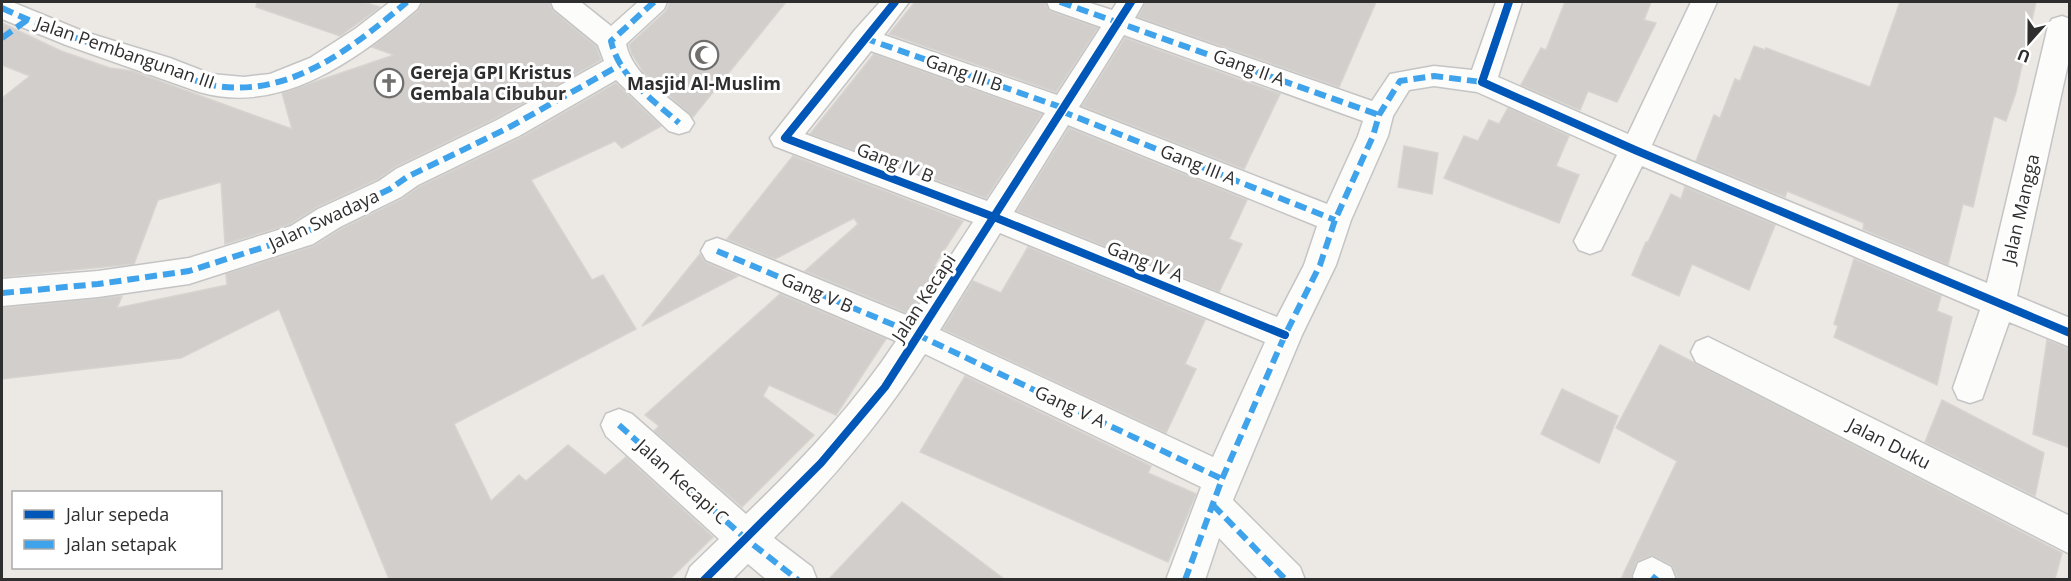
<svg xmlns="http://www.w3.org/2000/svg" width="2071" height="581" viewBox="0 0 2071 581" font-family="'Open Sans',sans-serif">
	<rect width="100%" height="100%" fill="#ece8e4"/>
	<!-- building -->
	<g fill="#d1cecb" stroke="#d7d4d0" stroke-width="1.5">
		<polygon points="257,2 363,2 380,7 340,36 256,7"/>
		<polygon points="423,2 549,2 553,11 596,46 601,60 496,118 395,167 378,179 317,207 290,224 225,244 221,182 158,200 134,264 2,277 2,98 30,76 2,65 2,23 61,51 110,68 132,71 292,129 282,93 394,55 372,47 418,11"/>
		<polygon points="670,2 786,2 693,117 644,73 632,54 629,45 666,11"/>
		<polygon points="915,2 1045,2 1049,11 1098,28 1056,92 889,34"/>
		<polygon points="1146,2 1376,2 1339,87 1138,17"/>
		<polygon points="1565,2 1651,2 1644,20 1656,23 1617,102 1588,91 1580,110 1521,85 1541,48 1546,50"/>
		<polygon points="1900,2 2036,2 2016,92 2006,121 1994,116 1973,207 1963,204 1948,265 1863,229 1864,223 1787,191 1785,197 1696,161 1714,115 1720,118 1735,79 1740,81 1754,46 1765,50 1766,48 1870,87"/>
		<polygon points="1125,38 1280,94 1244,169 1082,106"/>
		<polygon points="874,54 1042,114 986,198 810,134"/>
		<polygon points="616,83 661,126 622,148 615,141 531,180 592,280 603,275 636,329 454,424 491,501 519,475 526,481 568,445 605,475 626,457 713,537 670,579 389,579 279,309 181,358 2,379 2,308 122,296 117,308 227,285 226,274 314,246 341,229 402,199 419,187 520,138"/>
		<polygon points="1508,108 1569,136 1556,166 1579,175 1559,223 1444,178 1464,136 1478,141 1489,120 1499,124"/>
		<polygon points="1069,128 1247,200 1229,239 1242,244 1219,292 1017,211"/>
		<polygon points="1404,146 1438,153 1432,194 1398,187"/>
		<polygon points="793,156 963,221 934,266 940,269 910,314 805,271 858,224 854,218 775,259 727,239"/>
		<polygon points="1685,187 1775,225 1749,290 1692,264 1679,296 1632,275 1646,242 1648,242 1671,194 1681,199"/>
		<polygon points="1028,247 1205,320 1185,364 1196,369 1166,433 943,329 973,281 1001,293"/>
		<polygon points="700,254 705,262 738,276 642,326"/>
		<polygon points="1854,259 1941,296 1937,311 1952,317 1937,385 1834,337 1838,326 1834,324"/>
		<polygon points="780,294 886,339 836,415 769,385 763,396 814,435 742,507 654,431 659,426 645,415"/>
		<polygon points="2047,340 2070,349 2070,448 2033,434"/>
		<polygon points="1660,345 2062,553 2055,579 1678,579 1672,565 1651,555 1636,562 1632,579 1621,579 1677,461 1616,428"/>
		<polygon points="965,376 1151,466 1148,473 1196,494 1168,562 920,452"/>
		<polygon points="1562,389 1618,416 1599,463 1541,434"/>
		<polygon points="1942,400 2044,453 2035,496 1925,442"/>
		<polygon points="902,502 951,539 1004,579 829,579"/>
	</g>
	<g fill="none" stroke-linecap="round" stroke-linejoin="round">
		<!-- street casing -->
		<g stroke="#c5c4c5" stroke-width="3">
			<g id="street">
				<path d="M2,2H12L85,32L170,58L211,74L244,77L270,74L310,58L355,29L390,2H421L417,9C357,59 282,116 199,92L66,45L2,19Z"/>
				<path d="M551,2H581L611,26L638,2H667L664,9L626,44C632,74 667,96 689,115L694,123L689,131L679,134L669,131L616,80L519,136L418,185L401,197L340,227L313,244L189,284L98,297L2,306V279L98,271L189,258L291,226L318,209L379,181L396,169L497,120L604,61L598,45L554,9Z"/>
				<path d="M880,2H909L884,35L1057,95L1101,27L1050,9L1047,2H1087L1112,10L1117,2H1144L1135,18L1372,101L1390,74L1434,66L1472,70L1496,2H1522L1498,77L1628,134L1691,2H1717L1652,145L1987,283L2048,26L2052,19L2062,16L2070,19V55L2017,296L2070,318V347L2009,322L1982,399L1970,403L1958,399L1953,388L1980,310L1642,166L1601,250L1590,254L1579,250L1574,241L1617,155L1477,92L1434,86L1409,90L1393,116L1388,136L1351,220L1336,265L1302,335L1233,500L1300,567L1305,580H1259L1219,538L1205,580H1166L1201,487L925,354C882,422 831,481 774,538L812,567L817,580H767L748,564L732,580H685L690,567L719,539L606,436L601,425L606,414L619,409L632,414L746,514C801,461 853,406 896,341L706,260L701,251L706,242L717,238L728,242L911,317L973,222L774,146L770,138L854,31ZM1124,35L1363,121L1358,136L1327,204L1079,107ZM871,51L1045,113L987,201L805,134ZM1068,125L1317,226L1304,265L1277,317L1014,212ZM1000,233L1265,342L1213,457L940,330Z"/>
				<polygon points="1708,337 2070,516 2070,554 1696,362 1691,352 1696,342"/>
				<polygon points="1652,557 1671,567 1676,580 1634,580 1633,576 1638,563"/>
			</g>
		</g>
		<!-- street -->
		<use href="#street" fill="#fcfcfb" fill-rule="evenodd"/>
		<!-- quiet -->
		<g stroke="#3ea3eb" stroke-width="6" stroke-dasharray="12 6" stroke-linecap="butt">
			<path d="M654,2L611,41C619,77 653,100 679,123"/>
			<polyline points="1060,2 1379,115"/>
			<path d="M2,8C51,31 101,47 152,63C174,70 194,83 217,86C292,97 353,47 407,2"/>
			<polyline points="2,38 27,20"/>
			<polyline points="864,38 1063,108"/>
			<polyline points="1061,111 1335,220"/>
			<polyline points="717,251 918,335 1222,479"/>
			<polyline points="2,293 98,284 189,271 302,235 329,218 390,189 407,177 508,128 620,65"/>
			<polyline points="619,425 746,539 798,580"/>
			<polyline points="1213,505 1286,580"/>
			<polyline points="1652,576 1657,580"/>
			<polyline points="1185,580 1222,479 1285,335 1320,265 1335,220 1373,136 1379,115 1400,81 1434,76 1482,82"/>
		</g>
		<!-- cycleway casing -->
		<g stroke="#fff" stroke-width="11">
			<g id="cycleway">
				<polyline points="895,2 785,138 994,217 1285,335"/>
				<polyline points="1509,2 1482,82 1635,150 2070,333"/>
				<polyline points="704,580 821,463 885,387 1131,2"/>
			</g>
		</g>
		<!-- cycleway -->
		<use href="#cycleway" stroke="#0057b8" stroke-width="8"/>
	</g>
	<!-- icons -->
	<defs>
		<g id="mosque-ring" transform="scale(1.5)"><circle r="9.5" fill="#fff" stroke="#706f6e" stroke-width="1.5"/><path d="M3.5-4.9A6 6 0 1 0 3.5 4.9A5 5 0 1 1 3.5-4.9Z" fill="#706f6e"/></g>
		<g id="church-ring" transform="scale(1.5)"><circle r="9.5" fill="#fff" stroke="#706f6e" stroke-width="1.5"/><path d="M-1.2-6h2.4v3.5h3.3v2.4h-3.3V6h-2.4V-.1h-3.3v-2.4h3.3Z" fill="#706f6e"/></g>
	</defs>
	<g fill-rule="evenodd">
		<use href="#mosque-ring" x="704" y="55"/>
		<use href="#church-ring" x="389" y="83"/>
	</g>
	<g text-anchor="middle" stroke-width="6" stroke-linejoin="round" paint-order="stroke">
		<!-- street labels -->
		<g font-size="18" fill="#2e2e2e" stroke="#fff">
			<text transform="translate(125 53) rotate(19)" y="6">Jalan Pembangunan III</text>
			<text transform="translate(1249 68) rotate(20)" y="6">Gang II A</text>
			<text transform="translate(964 73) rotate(19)" y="6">Gang III B</text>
			<text transform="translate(895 163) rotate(21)" y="6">Gang IV B</text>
			<text transform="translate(1198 165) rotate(22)" y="6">Gang III A</text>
			<text transform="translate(2021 209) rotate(-77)" y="6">Jalan Mangga</text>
			<text transform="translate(324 220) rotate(-25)" y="6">Jalan Swadaya</text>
			<text transform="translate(1145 262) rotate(22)" y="6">Gang IV A</text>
			<text transform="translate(817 293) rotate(23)" y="6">Gang V B</text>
			<text transform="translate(924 298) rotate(-57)" y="6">Jalan Kecapi</text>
			<text transform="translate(1070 407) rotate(25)" y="6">Gang V A</text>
			<text transform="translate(1889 444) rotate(27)" y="6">Jalan Duku</text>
			<text transform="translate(682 482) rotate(42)" y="6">Jalan Kecapi C</text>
		</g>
		<!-- poi labels -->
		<g font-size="18" font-weight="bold" fill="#2e2e2e" stroke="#fff" text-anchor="start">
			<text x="410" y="79">Gereja GPI Kristus<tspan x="410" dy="21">Gembala Cibubur</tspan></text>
			<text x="704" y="90" text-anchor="middle">Masjid Al-Muslim</text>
		</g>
	</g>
	<!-- border -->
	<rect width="2071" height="581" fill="none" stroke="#2e2e2e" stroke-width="6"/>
	<!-- legend -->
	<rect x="12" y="491" width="210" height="78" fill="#ffffff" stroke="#ababab" stroke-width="1.5"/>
	<rect x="24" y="510" width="30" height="9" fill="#0057b8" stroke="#ababab" stroke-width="1.5"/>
	<text x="66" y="521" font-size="18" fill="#2e2e2e">Jalur sepeda</text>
	<rect x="24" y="540" width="30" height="9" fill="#3ea3eb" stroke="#ababab" stroke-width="1.5"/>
	<text x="66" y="551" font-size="18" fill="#2e2e2e">Jalan setapak</text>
	<!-- north arrow -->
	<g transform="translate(2029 42) rotate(201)" stroke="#ffffff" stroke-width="4.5" paint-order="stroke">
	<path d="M0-4.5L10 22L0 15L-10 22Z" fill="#2e2e2e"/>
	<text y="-9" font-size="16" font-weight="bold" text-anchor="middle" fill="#2e2e2e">U</text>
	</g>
</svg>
